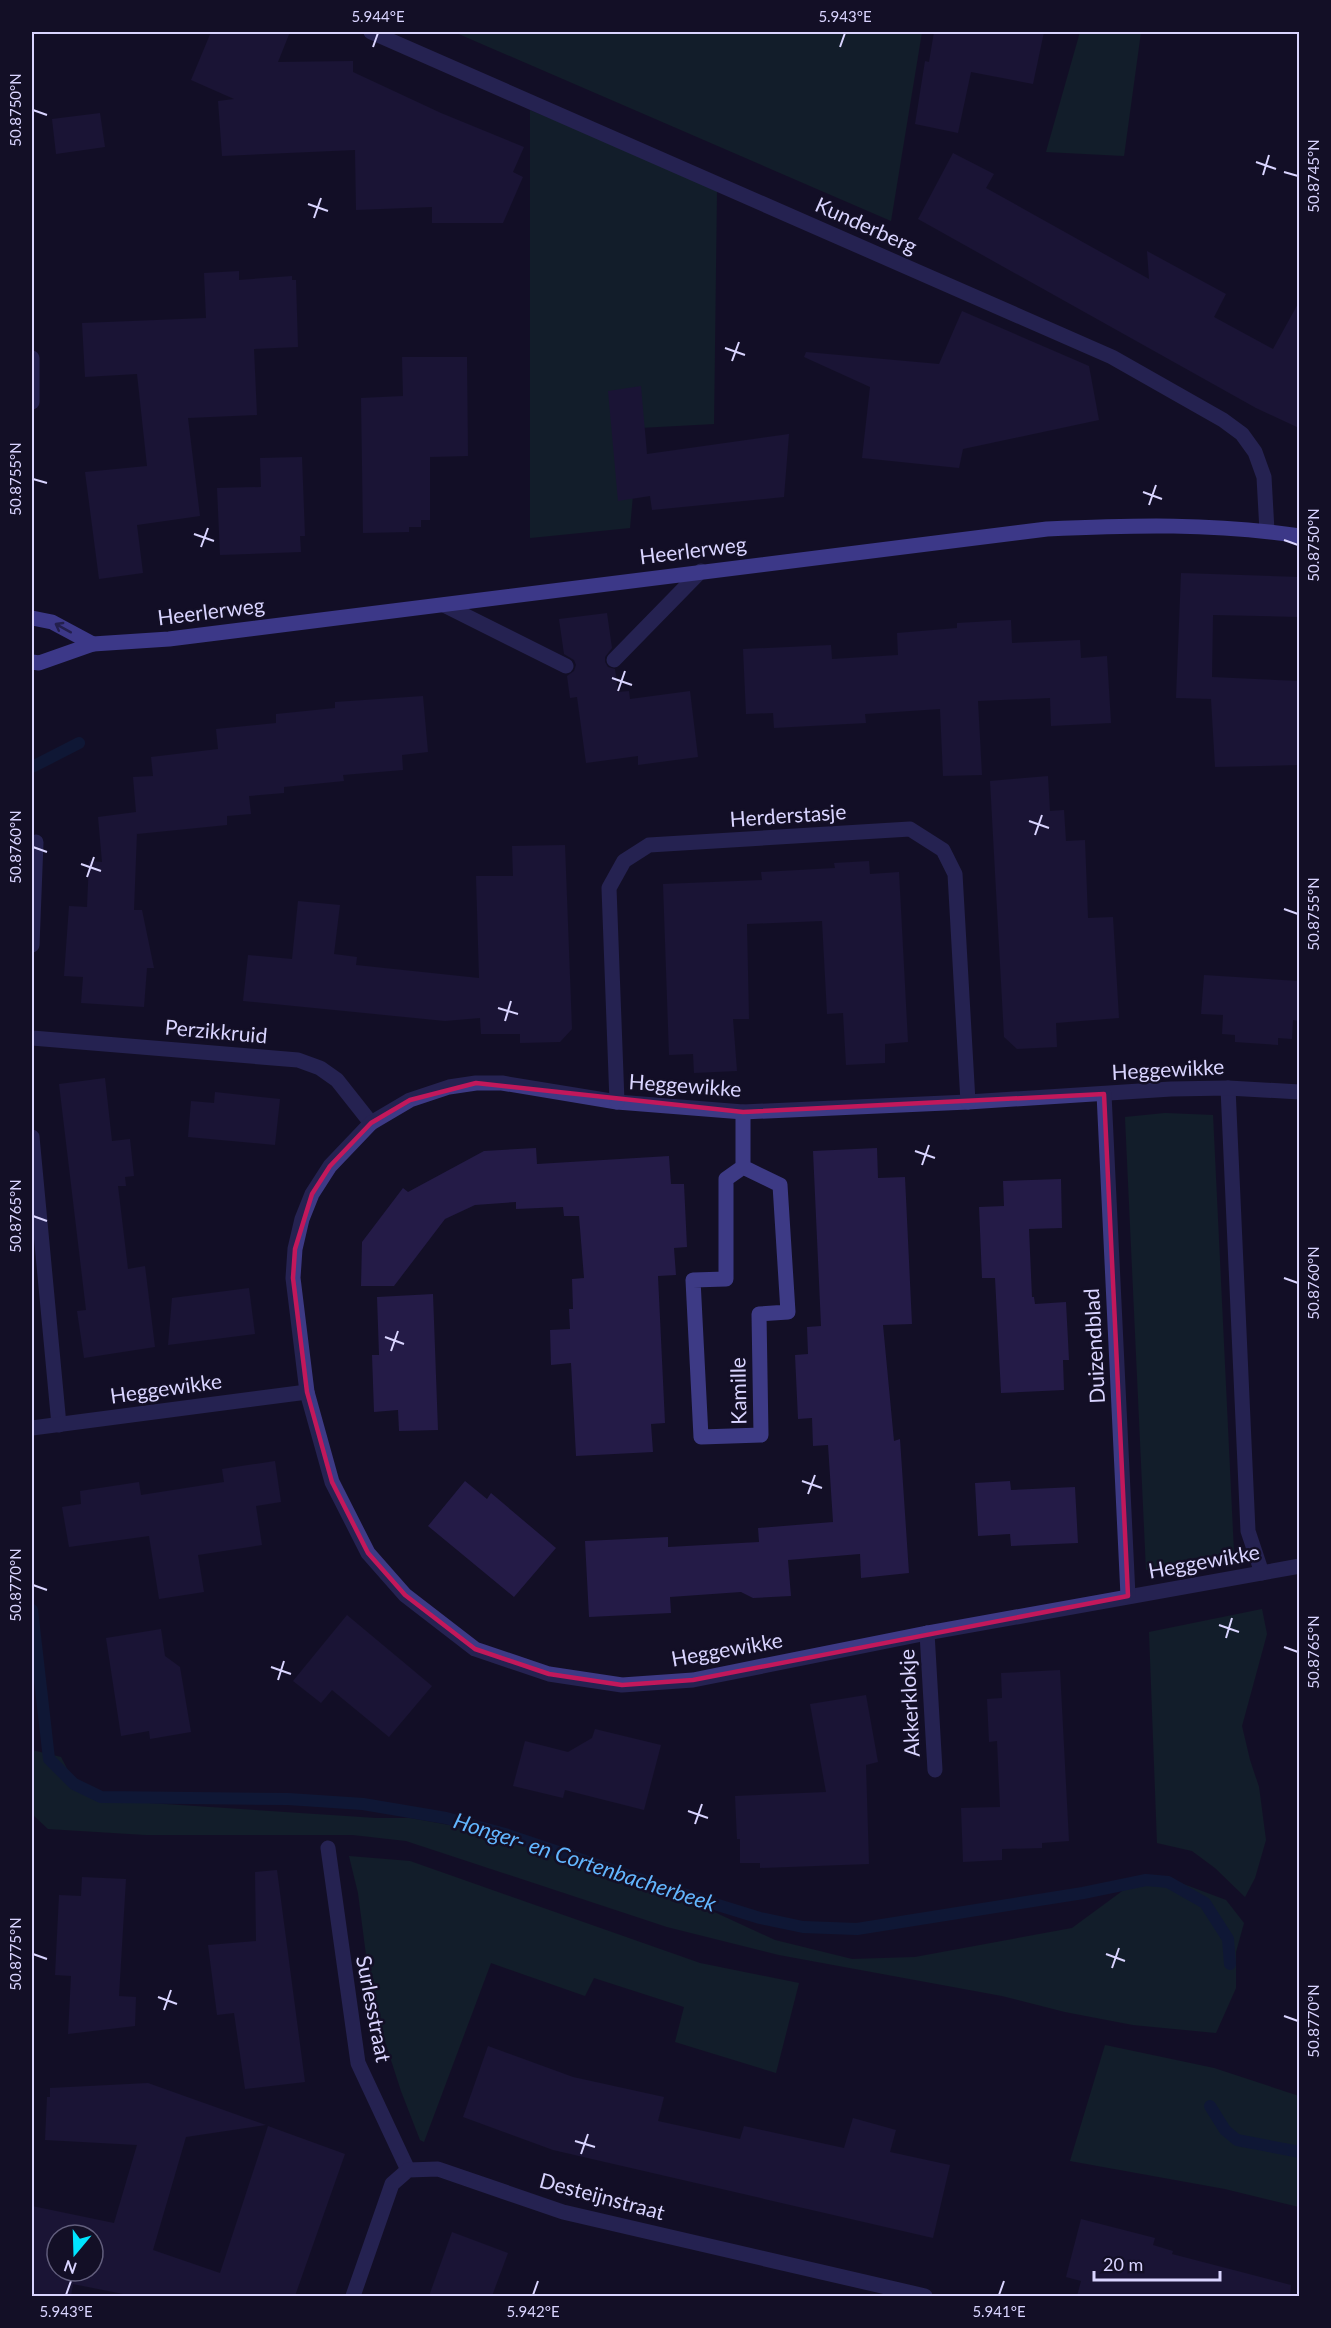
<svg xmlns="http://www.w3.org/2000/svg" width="1331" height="2328" viewBox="0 0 1331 2328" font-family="Lato,sans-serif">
	<rect width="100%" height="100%" fill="#130f26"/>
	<!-- green -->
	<g fill="#12302f">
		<polygon points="454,32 922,32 891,221"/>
		<polygon points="1080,32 1141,32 1124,156 1046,152"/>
		<polygon points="530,110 717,188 714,424 639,428 630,528 530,538"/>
		<polygon points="1165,1113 1213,1115 1234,1553 1146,1570 1125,1117"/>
		<polygon points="1262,1609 1267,1634 1242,1726 1250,1760 1259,1787 1266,1840 1255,1878 1245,1897 1215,1868 1192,1851 1157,1843 1149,1632"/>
		<polygon points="32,1750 61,1757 75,1784 118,1801 376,1818 410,1818 533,1840 673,1893 775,1940 852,1959 915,1957 1072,1928 1140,1878 1170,1879 1226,1900 1244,1923 1236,1952 1236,1988 1216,2033 1133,2025 1065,2012 1002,1996 779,1955 667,1927 406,1841 353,1835 146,1835 48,1829 32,1814"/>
		<polygon points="349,1856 410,1861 700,1963 799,1983 776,2073 675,2042 684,2007 594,1978 585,1996 491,1963 424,2142 420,2140 401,2091 372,2001 358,1893"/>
		<polygon points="1105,2045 1214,2068 1299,2096 1299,2207 1225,2189 1070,2161"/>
	</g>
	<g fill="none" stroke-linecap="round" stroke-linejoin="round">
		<!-- stream -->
		<g stroke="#0c2248" stroke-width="12">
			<polyline points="32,767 79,743"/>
			<polyline points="32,1610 49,1759 74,1784 101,1797 288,1799 363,1804 446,1818 505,1834 692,1897 760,1918 803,1927 857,1929 1083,1893 1146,1880 1168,1882 1205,1903 1228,1939 1230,1964"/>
			<polyline points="1210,2106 1225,2130 1237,2140 1300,2152"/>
		</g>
	</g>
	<!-- building -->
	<g fill="#241b47" fill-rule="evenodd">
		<polygon points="211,32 290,32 278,62 353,61 353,72 441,113 524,147 513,172 523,177 503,223 432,223 432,207 356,210 355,150 222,156 218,101 234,99 191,80"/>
		<polygon points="934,32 1044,32 1033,84 971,72 958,133 915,124 925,61 929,62"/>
		<polygon points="100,113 105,147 56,154 52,119"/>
		<polygon points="953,153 994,174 986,188 1149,279 1147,251 1226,294 1214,317 1273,349 1299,302 1299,428 1256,408 918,219"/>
		<polygon points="239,271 239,280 292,276 292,280 296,280 298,347 254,349 257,415 188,418 200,516 137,525 143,573 99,579 85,472 147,466 137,374 85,377 82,323 206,318 204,273"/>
		<polygon points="962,311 1089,366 1099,420 963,449 959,468 862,458 870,387 804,357 806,352 939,364"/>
		<polygon points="402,357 467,357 468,456 430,457 430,520 421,520 421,527 409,527 409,532 363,533 361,398 403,396"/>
		<polygon points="641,386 647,454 789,434 784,497 652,510 650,496 618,501 608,391"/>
		<polygon points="302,457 305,536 300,536 301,552 220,555 217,488 261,487 260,458"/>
		<polygon points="1181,573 1299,577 1299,617 1213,615 1212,677 1299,681 1299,765 1215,767 1211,699 1176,698"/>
		<polygon points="607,613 612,648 605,657 605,662 608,667 615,669 618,692 629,691 630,699 690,691 698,757 638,765 638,756 586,763 577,697 570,698 567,676 574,671 576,665 574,660 564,654 559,619"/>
		<polygon points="1011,620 1012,643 1080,640 1081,658 1107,656 1111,723 1051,726 1050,698 978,701 982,775 943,776 940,709 865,714 866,723 774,728 773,713 746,714 743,649 831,645 832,659 898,655 897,633 957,628 957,623"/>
		<polygon points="423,696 428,752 402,755 403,770 343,775 344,781 284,787 284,793 249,796 251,814 227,816 227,825 137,834 137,832 134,910 142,910 154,968 147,968 144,1007 81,1003 83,977 64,976 69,906 87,907 89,861 102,862 98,817 136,812 133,777 153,776 151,757 218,749 216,729 276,723 276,714 335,708 335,702"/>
		<polygon points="1048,776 1050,811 1064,810 1066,841 1085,840 1088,918 1113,917 1119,1018 1056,1023 1057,1047 1017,1049 1004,1037 990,781"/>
		<polygon points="565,845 572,1029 560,1042 520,1043 520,1034 481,1034 480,1018 445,1021 243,1001 248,955 292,959 298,901 340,905 334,954 357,957 356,965 479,978 476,876 513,876 512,846"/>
		<polygon points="869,861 870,874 899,872 908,1042 885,1044 885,1063 846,1065 843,1013 827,1014 822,921 747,924 749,1019 733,1019 737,1071 694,1073 693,1054 669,1055 663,884 762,880 761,872 835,868 834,863"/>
		<polygon points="1204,975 1299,981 1299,1021 1293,1020 1292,1039 1278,1038 1278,1045 1235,1042 1235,1035 1222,1034 1223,1015 1201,1014"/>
		<polygon points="105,1078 112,1141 130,1139 134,1176 125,1177 126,1186 118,1186 128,1269 145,1266 155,1347 84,1358 77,1311 86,1310 59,1084"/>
		<polygon points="215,1092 280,1099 275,1145 188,1137 191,1101 214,1103"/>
		<polygon points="536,1148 537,1164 669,1156 671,1184 684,1184 687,1247 674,1248 676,1275 658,1276 665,1423 651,1424 653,1452 576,1456 571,1363 551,1365 550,1330 570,1329 569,1309 573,1309 572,1279 584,1278 579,1216 564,1216 563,1207 516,1209 516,1202 475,1205 445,1219 394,1286 361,1286 362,1242 403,1188 408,1192 484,1151"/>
		<polygon points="877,1148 878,1178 905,1177 912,1324 883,1325 894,1441 900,1439 909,1573 861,1578 860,1554 788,1560 791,1596 753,1598 741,1592 670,1597 671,1613 589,1617 585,1541 668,1537 668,1547 759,1542 758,1528 833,1522 828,1445 813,1446 812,1418 798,1419 795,1355 808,1354 807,1327 821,1326 813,1151"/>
		<polygon points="1061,1179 1062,1228 1029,1229 1032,1297 1034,1297 1035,1304 1066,1302 1069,1360 1063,1360 1064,1390 1001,1393 995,1278 982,1278 979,1207 1004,1206 1003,1181"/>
		<polygon points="249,1288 255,1334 168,1345 172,1298"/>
		<polygon points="433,1294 438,1430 399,1431 398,1410 374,1412 372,1355 379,1355 377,1297"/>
		<polygon points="275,1461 281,1502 256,1506 262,1545 198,1555 204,1592 159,1599 149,1536 69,1547 62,1507 81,1504 80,1491 139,1482 141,1495 224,1482 222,1469"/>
		<polygon points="465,1481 487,1499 491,1493 556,1548 514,1597 428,1526"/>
		<polygon points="1010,1481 1011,1490 1075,1487 1078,1543 1011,1546 1010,1534 978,1536 975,1483"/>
		<polygon points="347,1615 432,1686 389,1737 332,1690 321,1703 293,1681"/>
		<polygon points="161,1629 165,1656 180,1667 191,1732 150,1739 149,1731 121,1736 106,1638"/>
		<polygon points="1060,1670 1069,1841 1042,1843 1042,1848 1002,1849 1002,1860 963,1862 961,1808 1000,1807 997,1741 989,1742 987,1699 1002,1698 1001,1673"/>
		<polygon points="866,1695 878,1762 866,1765 869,1864 760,1868 760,1863 740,1863 740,1839 737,1839 735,1796 826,1792 810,1704"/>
		<polygon points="595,1729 661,1745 644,1810 565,1790 563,1798 513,1786 525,1741 568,1752 592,1738"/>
		<polygon points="277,1870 305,2082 245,2089 234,2013 217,2015 208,1945 256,1941 255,1872"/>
		<polygon points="82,1877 126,1879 119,1996 136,1997 135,2026 68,2034 71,1976 55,1975 59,1895 81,1896"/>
		<polygon points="488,2046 573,2077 664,2097 658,2121 740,2139 744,2126 844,2148 853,2118 896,2130 890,2152 950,2165 933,2238 553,2150 463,2117"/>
		<path d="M148,2083L266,2125L186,2137L153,2250L220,2273L268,2126L345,2154L295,2296H133L73,2284L71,2296H32V2206L114,2223L137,2145L45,2140L47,2097H50V2088ZM57,2235H93V2271H57Z"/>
		<polygon points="1081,2219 1155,2238 1153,2245 1173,2251 1172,2254 1291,2285 1290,2296 1077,2296 1081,2281 1066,2277"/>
		<polygon points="452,2232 508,2253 492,2296 429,2296"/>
	</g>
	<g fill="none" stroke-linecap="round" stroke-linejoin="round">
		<!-- lane -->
		<g stroke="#3d3a85" stroke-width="15">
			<polyline points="444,605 566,666"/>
			<polyline points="614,660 701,571"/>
		</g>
		<!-- street -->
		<g stroke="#3d3a85" stroke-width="15">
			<polyline points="371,32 1112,357 1223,420 1242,434 1255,452 1264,477 1267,531"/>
			<polyline points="32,358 32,402"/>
			<polyline points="32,945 36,842"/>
			<polyline points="32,1038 298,1060 320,1068 337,1080 371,1123"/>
			<polyline points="1228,1088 1248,1531 1262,1573"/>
			<polyline points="1300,1092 1228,1088 1171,1089 968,1102 743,1112 617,1102 502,1083 476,1083 449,1087 410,1100 371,1123 330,1166 312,1194 302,1219 295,1249 293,1278 307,1392 332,1482 368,1553 405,1595 475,1649 549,1674 622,1685 693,1680 927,1633 1300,1566"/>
			<polyline points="1104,1094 1128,1596"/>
			<polyline points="617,1102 609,888 624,861 649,845 910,829 943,850 955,874 968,1102"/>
			<polyline points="743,1112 743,1167 726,1179 726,1279 693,1280 701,1437 761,1435 759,1314 788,1312 780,1185 743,1167"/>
			<polyline points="32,1137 59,1425"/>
			<polyline points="32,1428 307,1392"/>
			<polyline points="927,1633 935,1770"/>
			<polyline points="328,1848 358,2063 408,2170"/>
			<polyline points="353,2296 392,2184 408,2170 438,2169 563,2212 925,2296"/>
		</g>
		<!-- secondary -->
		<g stroke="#6f6bff" stroke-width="15">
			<polyline points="32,618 52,622 93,644"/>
			<path d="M32,662L39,663L93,644L169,639L1047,529C1134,525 1213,523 1300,536"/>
		</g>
	</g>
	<!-- one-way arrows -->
	<defs><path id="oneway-shaft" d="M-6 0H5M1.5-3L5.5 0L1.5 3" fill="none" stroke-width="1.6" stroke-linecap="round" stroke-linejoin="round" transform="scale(1.5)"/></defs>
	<use stroke="#38347d" href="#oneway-shaft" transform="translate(63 628) rotate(-151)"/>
	<!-- marked area -->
	<path d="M0 0H1331V2328H0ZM476,1083L743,1112L1104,1094L1128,1596L693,1680L622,1685L549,1674L475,1649L405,1595L368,1553L332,1482L307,1392L293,1278L295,1249L312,1194L330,1166L371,1123L410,1100Z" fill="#130f26" fill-opacity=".55" fill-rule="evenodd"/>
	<path fill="none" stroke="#c2185b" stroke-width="4.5" stroke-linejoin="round" d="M476,1083L743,1112L1104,1094L1128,1596L693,1680L622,1685L549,1674L475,1649L405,1595L368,1553L332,1482L307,1392L293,1278L295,1249L312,1194L330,1166L371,1123L410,1100Z"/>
	<!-- ticks -->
	<path fill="none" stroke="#d9d4ff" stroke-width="2" d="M373,47L378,33M840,47L845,33M33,110L47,115M1256,162L1276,169M1284,172L1298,176M1263,175L1269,155M308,204L328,211M314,218L321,198M725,348L745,355M732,361L739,342M33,479L47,483M1143,492L1162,499M1149,505L1156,485M194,534L214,541M1284,540L1298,545M201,547L208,528M612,678L632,685M618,691L625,671M1029,821L1049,828M1035,835L1042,815M33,847L47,852M81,864L101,871M87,877L94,857M1284,909L1298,914M498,1008L518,1014M505,1021L511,1001M915,1151L935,1158M922,1165L929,1145M33,1216L47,1221M1284,1278L1298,1283M385,1337L404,1344M391,1351L398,1331M802,1481L822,1488M808,1494L815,1475M33,1585L47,1590M1219,1625L1239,1632M1226,1638L1232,1618M1284,1647L1298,1652M271,1667L291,1674M278,1680L284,1661M688,1811L708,1818M695,1824L702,1804M33,1954L47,1959M1106,1954L1125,1961M1112,1968L1119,1948M158,1997L177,2004M164,2010L171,1990M1284,2016L1298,2021M575,2141L595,2147M581,2154L588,2134M66,2295L71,2281M533,2295L538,2281M999,2295L1004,2281"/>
	<g text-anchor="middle" stroke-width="5" stroke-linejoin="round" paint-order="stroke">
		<!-- street labels -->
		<g font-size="21" fill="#d9d4ff" stroke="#130f26">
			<text transform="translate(866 226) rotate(24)" y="7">Kunderberg</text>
			<text transform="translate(693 551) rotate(-7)" y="7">Heerlerweg</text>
			<text transform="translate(211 612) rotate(-7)" y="7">Heerlerweg</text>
			<text transform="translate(788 816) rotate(-4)" y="7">Herderstasje</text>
			<text transform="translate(216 1032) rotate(5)" y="7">Perzikkruid</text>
			<text transform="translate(1168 1070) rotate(-3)" y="7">Heggewikke</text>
			<text transform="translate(685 1086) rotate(4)" y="7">Heggewikke</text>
			<text transform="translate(1095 1346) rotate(-93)" y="7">Duizendblad</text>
			<text transform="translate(166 1389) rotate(-8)" y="7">Heggewikke</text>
			<text transform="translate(739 1391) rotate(-91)" y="7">Kamille</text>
			<text transform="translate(1204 1562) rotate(-10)" y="7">Heggewikke</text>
			<text transform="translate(727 1650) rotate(-10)" y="7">Heggewikke</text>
			<text transform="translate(910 1703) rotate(-93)" y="7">Akkerklokje</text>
			<text transform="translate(373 2009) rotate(79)" y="7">Surlesstraat</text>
			<text transform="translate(602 2197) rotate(15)" y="7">Desteijnstraat</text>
		</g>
		<!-- water labels -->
		<g font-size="22" font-style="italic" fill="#62b6ff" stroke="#130f26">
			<text transform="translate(585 1862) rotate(18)" y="8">Honger- en Cortenbacherbeek</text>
		</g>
	</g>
	<!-- border -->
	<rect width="1331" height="2328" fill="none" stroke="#130f26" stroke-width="66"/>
	<!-- north arrow -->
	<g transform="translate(75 2253) rotate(199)"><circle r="28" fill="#130f26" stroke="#625e7d" stroke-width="1.5"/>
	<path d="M0-4.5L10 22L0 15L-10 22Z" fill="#00e5ff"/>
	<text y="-9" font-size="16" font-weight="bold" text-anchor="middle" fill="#d9d4ff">N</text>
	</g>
	<!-- scale -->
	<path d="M1094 2271v9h126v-9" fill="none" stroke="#d9d4ff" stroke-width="3"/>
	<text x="1103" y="2271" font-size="18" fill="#d9d4ff" stroke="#130f26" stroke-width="4.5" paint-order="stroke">20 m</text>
	<rect x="33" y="33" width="1265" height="2262" fill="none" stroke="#d9d4ff" stroke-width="2"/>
	<g font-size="15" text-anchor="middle" fill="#d9d4ff">
		<text x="378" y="22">5.944°E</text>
		<text x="845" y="22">5.943°E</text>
		<text transform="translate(16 110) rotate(-90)" y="5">50.8750°N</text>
		<text transform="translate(1314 176) rotate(-90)" y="5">50.8745°N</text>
		<text transform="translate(16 479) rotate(-90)" y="5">50.8755°N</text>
		<text transform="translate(1314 545) rotate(-90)" y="5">50.8750°N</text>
		<text transform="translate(16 847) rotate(-90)" y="5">50.8760°N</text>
		<text transform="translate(1314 914) rotate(-90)" y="5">50.8755°N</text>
		<text transform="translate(16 1216) rotate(-90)" y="5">50.8765°N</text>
		<text transform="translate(1314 1283) rotate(-90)" y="5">50.8760°N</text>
		<text transform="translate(16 1585) rotate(-90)" y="5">50.8770°N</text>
		<text transform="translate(1314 1652) rotate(-90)" y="5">50.8765°N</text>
		<text transform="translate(16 1954) rotate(-90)" y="5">50.8775°N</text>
		<text transform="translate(1314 2021) rotate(-90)" y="5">50.8770°N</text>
		<text x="66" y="2317">5.943°E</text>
		<text x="533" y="2317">5.942°E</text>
		<text x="999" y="2317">5.941°E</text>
	</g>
</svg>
